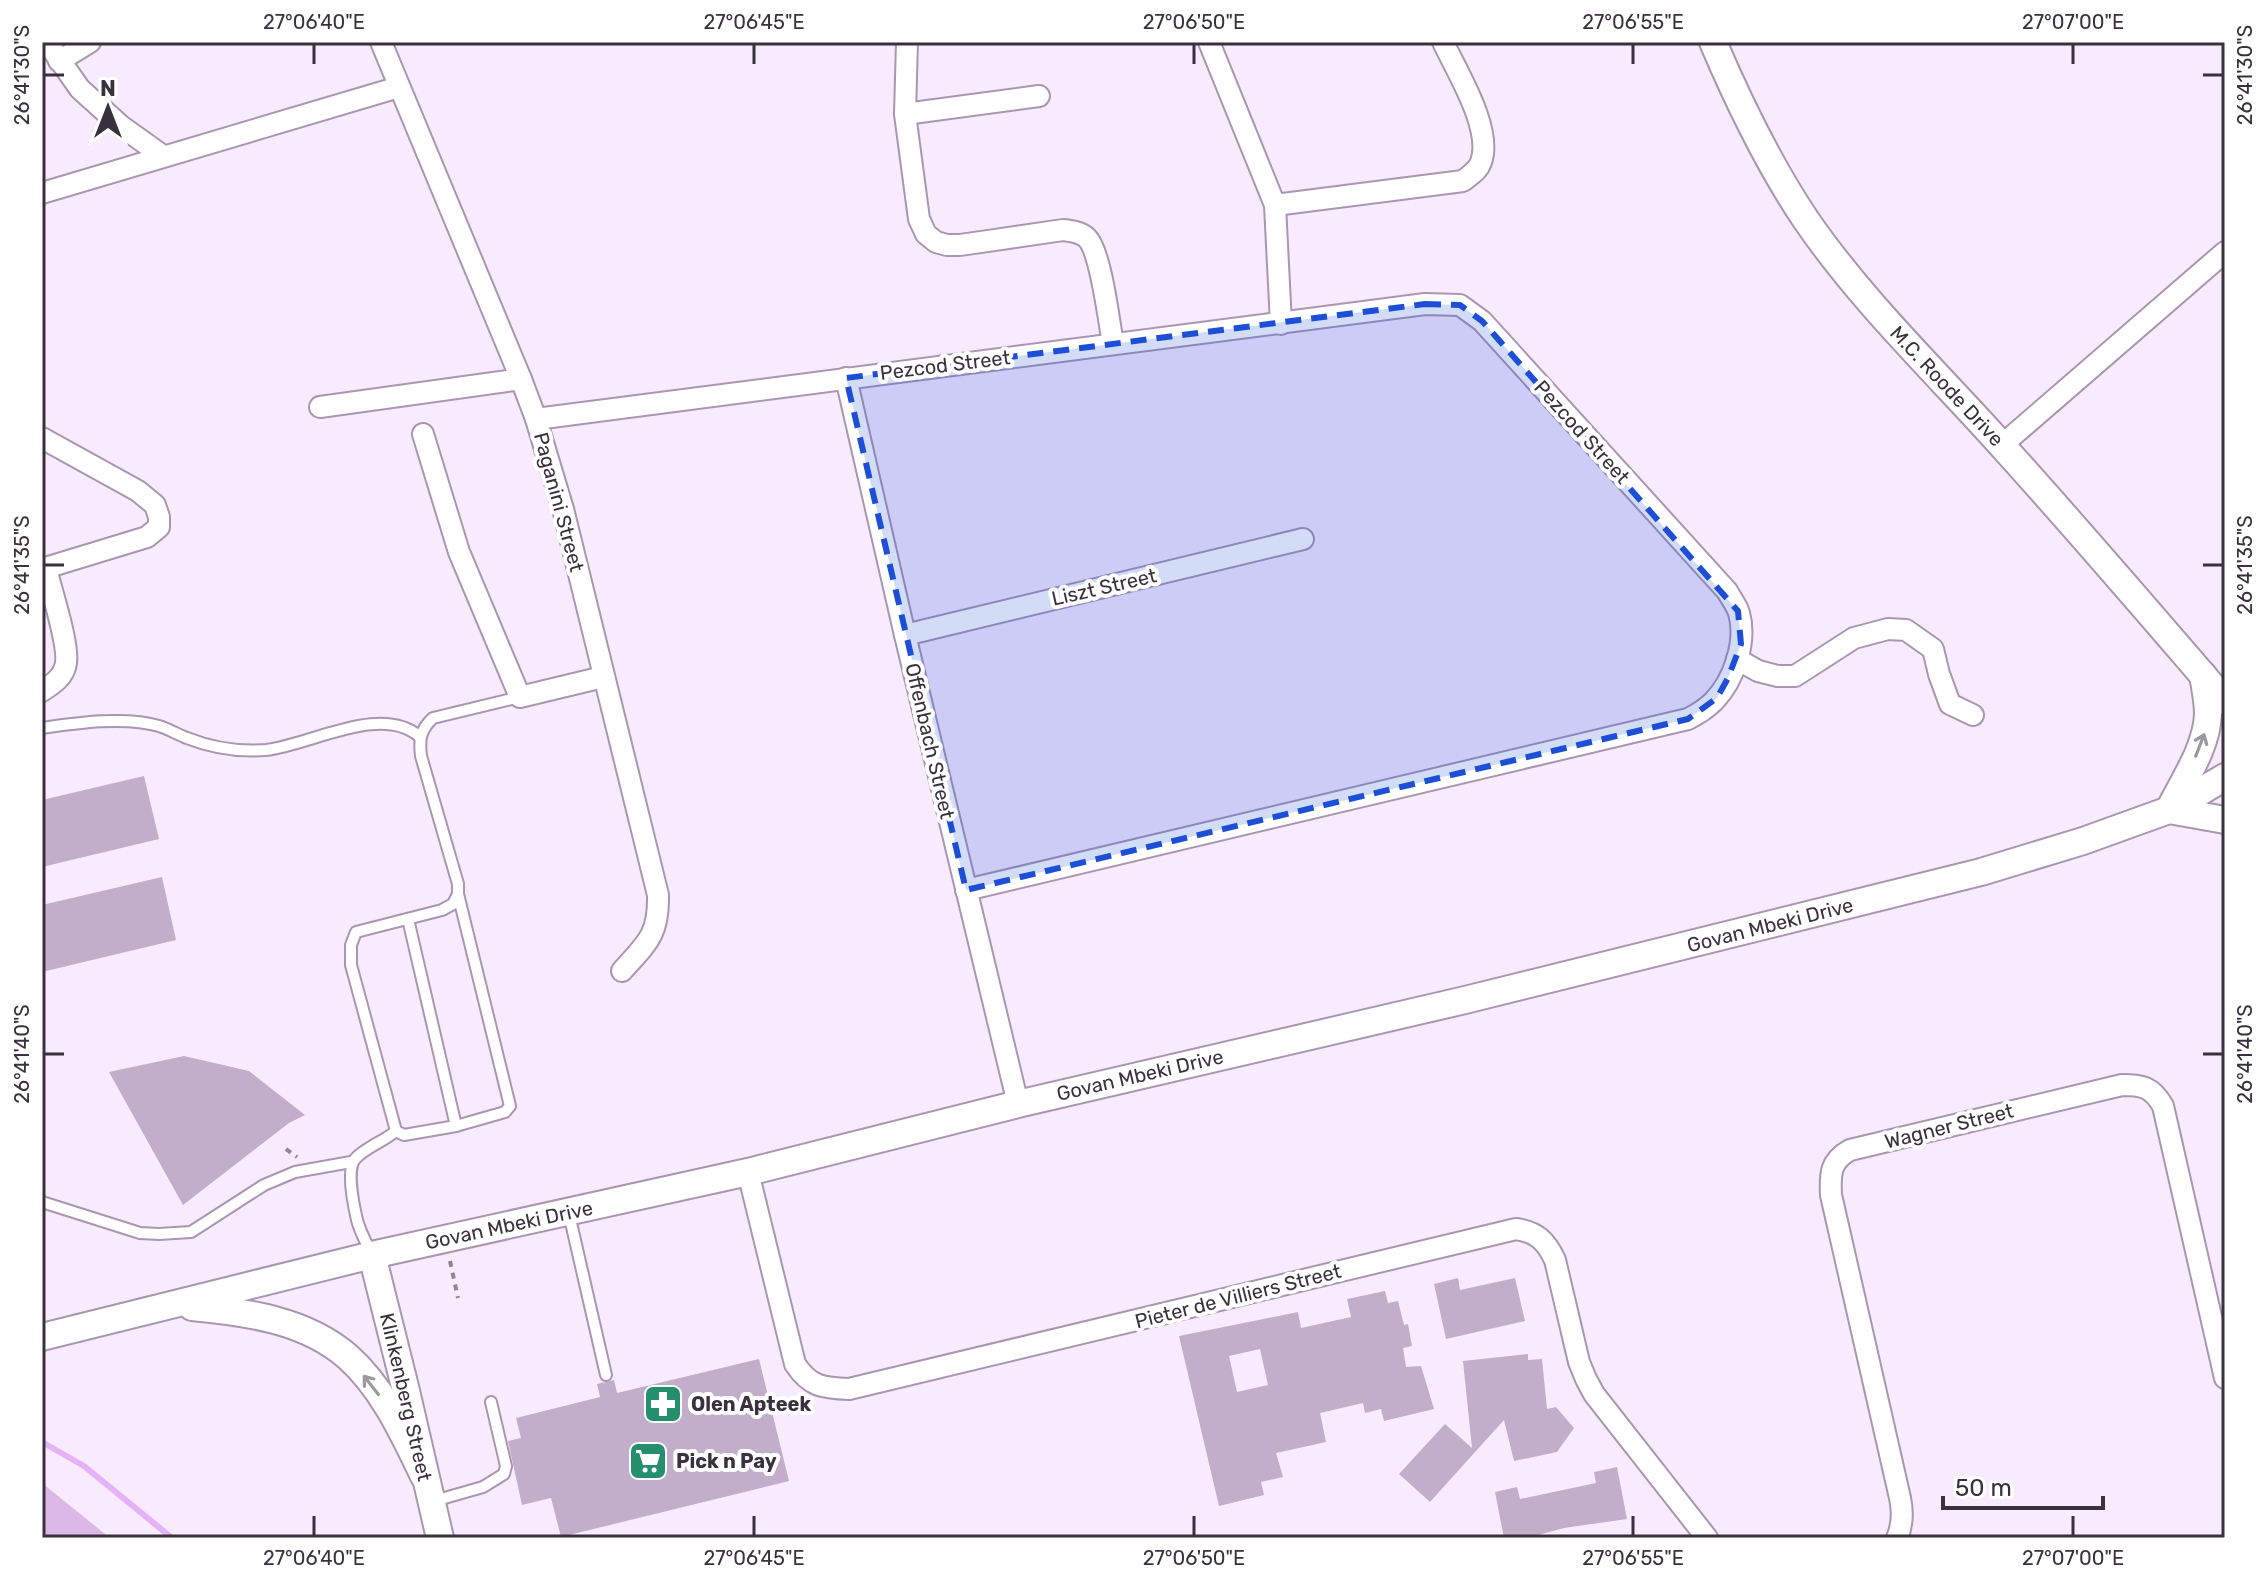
<svg xmlns="http://www.w3.org/2000/svg" width="2267" height="1580" viewBox="0 0 2267 1580" font-family="Rubik,sans-serif">
	<rect width="100%" height="100%" fill="#f9ebfe"/>
	<!-- green -->
	<polygon fill="#dcb8e9" points="42,1483 110,1538 42,1538"/>
	<g fill="none" stroke-linecap="round" stroke-linejoin="round">
		<!-- stream -->
		<polyline stroke="#e5b1f8" stroke-width="6" points="42,1442 84,1466 172,1538"/>
	</g>
	<!-- building -->
	<g fill="#c2adcb" fill-rule="evenodd">
		<polygon points="144,776 159,839 42,867 42,800"/>
		<polygon points="162,877 176,940 42,972 42,905"/>
		<polygon points="184,1056 249,1071 305,1115 289,1123 183,1205 109,1072"/>
		<polygon points="1458,1278 1460,1290 1515,1278 1525,1321 1446,1339 1434,1284"/>
		<path d="M1385,1291L1388,1303L1398,1301L1404,1325L1408,1324L1412,1346L1403,1348L1406,1367L1421,1366L1434,1409L1384,1421L1381,1409L1365,1413L1363,1403L1320,1413L1326,1442L1276,1453L1283,1477L1261,1482L1264,1495L1219,1506L1179,1336L1298,1312L1301,1328L1351,1317L1347,1299ZM1260,1349L1268,1385L1237,1392L1229,1356Z"/>
		<polygon points="1528,1354 1528,1360 1542,1359 1547,1409 1556,1407 1574,1428 1557,1452 1514,1461 1504,1420 1430,1502 1399,1474 1445,1424 1472,1448 1463,1361"/>
		<polygon points="759,1359 789,1481 561,1537 551,1498 522,1505 508,1441 521,1438 516,1418 600,1397 597,1384 614,1380 617,1393"/>
		<polygon points="1617,1467 1627,1519 1564,1528 1527,1538 1504,1538 1495,1492 1517,1487 1520,1499 1596,1483 1594,1472"/>
	</g>
	<g fill="none" stroke-linecap="round" stroke-linejoin="round">
		<!-- service casing -->
		<g stroke="#aa95b2" stroke-width="14">
			<g id="service">
				<path d="M42,728C77,723 125,716 159,726C169,729 178,735 187,738C212,748 239,752 266,750C311,745 381,703 420,737"/>
				<polyline points="408,919 456,1126"/>
				<polyline points="396,1131 404,1135 456,1126 505,1112 510,1106 458,894"/>
				<polyline points="42,1202 140,1233 159,1234 191,1232 264,1185 295,1172 351,1162"/>
				<polyline points="569,1214 606,1375"/>
				<path d="M372,1255C367,1244 360,1232 357,1220C354,1207 346,1170 355,1159C366,1147 383,1142 396,1131L351,965V945L356,932L442,910L453,904L458,894V884L421,756C419,740 420,730 433,718L520,697"/>
				<polyline points="434,1501 483,1487 504,1474 506,1466 491,1402"/>
			</g>
		</g>
		<!-- minor casing -->
		<g stroke="#aa95b2" stroke-width="24">
			<g id="minor">
				<polyline points="47,42 80,89 121,126 163,156"/>
				<path d="M381,42L521,379L536,419L563,509L658,895C659,935 647,943 622,971"/>
				<path d="M907,42L905,114L919,219L926,234L936,242L947,245H960L1063,230C1072,231 1081,232 1087,238C1101,252 1109,322 1113,344"/>
				<polyline points="1209,42 1275,205 1281,324"/>
				<polyline points="59,61 90,42"/>
				<polyline points="905,114 1039,96"/>
				<polyline points="42,193 399,87"/>
				<path d="M1275,205L1463,181C1470,175 1478,171 1481,162C1493,129 1457,72 1443,42"/>
				<polyline points="846,378 905,635 1018,1104"/>
				<polyline points="320,407 521,379"/>
				<path d="M536,419L1425,304L1460,305L1482,321L1727,591C1731,598 1737,606 1739,613C1747,642 1734,680 1714,701C1706,709 1698,714 1688,719L966,890"/>
				<polyline points="423,434 459,552 520,697 603,677"/>
				<polyline points="42,438 138,491 155,505 159,517 159,527 147,537 42,569"/>
				<polyline points="2002,445 2225,252"/>
				<polyline points="905,635 1303,539"/>
				<polyline points="1737,659 1758,671 1778,676 1795,676 1854,638 1888,629 1906,630 1933,649 1939,674 1950,704 1973,715"/>
				<path d="M42,691C53,684 64,677 66,663C69,643 51,590 46,568"/>
				<path d="M748,1172L795,1364C810,1387 823,1388 849,1389L1516,1229C1537,1232 1546,1241 1555,1260L1579,1362L1586,1379L1594,1394L1707,1538"/>
				<path d="M1897,1538C1903,1524 1903,1512 1900,1498L1831,1195C1830,1174 1830,1161 1850,1150L2122,1085C2143,1085 2152,1087 2163,1106L2225,1378"/>
			</g>
		</g>
		<!-- tertiary casing -->
		<g stroke="#aa95b2" stroke-width="30">
			<g id="tertiary">
				<path d="M1713,42C1739,103 1769,165 1806,220C1863,303 1938,374 2005,449C2080,532 2152,616 2225,701"/>
				<path d="M2203,675C2205,687 2208,701 2208,714C2207,747 2184,780 2169,810L2225,820"/>
				<polyline points="372,1255 406,1391 440,1538"/>
				<path d="M192,1307C246,1312 306,1320 348,1357C383,1388 404,1435 424,1476"/>
				<polyline points="42,1337 372,1255 748,1172 1018,1104 1465,1000 1981,872 2083,841 2169,810 2225,777"/>
			</g>
		</g>
		<!-- path -->
		<g stroke="#908594" stroke-width="4" stroke-dasharray="6 6" stroke-linecap="butt">
			<polyline points="286,1149 297,1157"/>
			<polyline points="450,1261 458,1298"/>
		</g>
		<!-- service -->
		<use href="#service" stroke="#fff" stroke-width="10"/>
		<!-- minor -->
		<use href="#minor" stroke="#fff" stroke-width="20"/>
		<!-- tertiary -->
		<use href="#tertiary" stroke="#fff" stroke-width="26"/>
	</g>
	<!-- one-way arrows -->
	<defs><path id="oneway-shaft" d="M-6 0H5M1.5-3L5.5 0L1.5 3" fill="none" stroke-width="1.6" stroke-linecap="round" stroke-linejoin="round" transform="scale(2)"/></defs>
	<g stroke="#9c989e">
		<use href="#oneway-shaft" transform="translate(2200 745) rotate(-69)"/>
		<use href="#oneway-shaft" transform="translate(371 1385) rotate(-128)"/>
	</g>
	<!-- marked area -->
	<path fill="#1d4ed8" fill-opacity="0.2" stroke="#1d4ed8" stroke-width="6" stroke-dasharray="16 10" stroke-linejoin="round" d="M1425,304L1460,305L1482,321L1738,611L1741,644L1728,678L1717,698L1688,719L966,890L846,378Z"/>
	<!-- ticks -->
	<path fill="none" stroke="#39313d" stroke-width="3" d="M314,44V64M754,44V64M1194,44V64M1633,44V64M2073,44V64M44,75H64M2203,75H2223M44,565H64M2203,565H2223M44,1054H64M2203,1054H2223M314,1516V1536M754,1516V1536M1194,1516V1536M1633,1516V1536M2073,1516V1536"/>
	<!-- icons -->
	<defs>
		<g id="pharmacy-square" transform="scale(2)"><rect x="-9" y="-9" width="18" height="18" rx="4" fill="#258f6d" stroke="#fff"/><path d="M-2-6h4v4h4v4h-4v4h-4v-4h-4v-4h4Z" fill="#fff"/></g>
		<g id="supermarket-square" transform="scale(2)"><rect x="-9" y="-9" width="18" height="18" rx="4" fill="#258f6d" stroke="#fff"/><path d="M-6-5.5h2.5l.6 2H6L4.5 2H-2.5L-4.4-4H-6ZM-1.5 3.2a1.3 1.3 0 1 0 .1 0ZM3 3.2a1.3 1.3 0 1 0 .1 0Z" fill="#fff"/></g>
	</defs>
	<g fill-rule="evenodd">
		<use href="#pharmacy-square" x="663" y="1404"/>
		<use href="#supermarket-square" x="648" y="1461"/>
	</g>
	<g text-anchor="middle" stroke-width="8" stroke-linejoin="round" paint-order="stroke">
		<!-- street labels -->
		<g font-size="20" fill="#39313d" stroke="#fff">
			<text transform="translate(945 365) rotate(-7)" y="7">Pezcod Street</text>
			<text transform="translate(1947 386) rotate(47)" y="7">M.C. Roode Drive</text>
			<text transform="translate(1582 432) rotate(48)" y="7">Pezcod Street</text>
			<text transform="translate(559 502) rotate(75)" y="7">Paganini Street</text>
			<text transform="translate(1104 587) rotate(-13)" y="7">Liszt Street</text>
			<text transform="translate(930 741) rotate(77)" y="7">Offenbach Street</text>
			<text transform="translate(1770 925) rotate(-14)" y="7">Govan Mbeki Drive</text>
			<text transform="translate(1140 1075) rotate(-13)" y="7">Govan Mbeki Drive</text>
			<text transform="translate(1949 1126) rotate(-14)" y="7">Wagner Street</text>
			<text transform="translate(509 1225) rotate(-12)" y="7">Govan Mbeki Drive</text>
			<text transform="translate(1238 1296) rotate(-14)" y="7">Pieter de Villiers Street</text>
			<text transform="translate(406 1397) rotate(77)" y="7">Klinkenberg Street</text>
		</g>
		<!-- poi labels -->
		<g font-size="20" font-weight="bold" fill="#39313d" stroke="#fff" text-anchor="start">
			<text x="691" y="1411">Olen Apteek</text>
			<text x="676" y="1468">Pick n Pay</text>
		</g>
	</g>
	<!-- border -->
	<rect width="2267" height="1580" fill="none" stroke="#ffffff" stroke-width="88"/>
	<!-- north arrow -->
	<g transform="translate(108 108)" stroke="#ffffff" stroke-width="6" paint-order="stroke">
	<path d="M0-6L14 30L0 20L-14 30Z" fill="#39313d"/>
	<text y="-12" font-size="22" font-weight="bold" text-anchor="middle" fill="#39313d">N</text>
	</g>
	<!-- scale -->
	<path d="M1943 1496v12h160v-12" fill="none" stroke="#39313d" stroke-width="4"/>
	<text x="1955" y="1496" font-size="24" fill="#39313d" stroke="#ffffff" stroke-width="6" paint-order="stroke">50 m</text>
	<rect x="44" y="44" width="2179" height="1492" fill="none" stroke="#39313d" stroke-width="3"/>
	<g font-size="20" text-anchor="middle" fill="#39313d">
		<text x="314" y="29">27°06'40"E</text>
		<text x="754" y="29">27°06'45"E</text>
		<text x="1194" y="29">27°06'50"E</text>
		<text x="1633" y="29">27°06'55"E</text>
		<text x="2073" y="29">27°07'00"E</text>
		<text transform="translate(22 75) rotate(-90)" y="7">26°41'30"S</text>
		<text transform="translate(2245 75) rotate(-90)" y="7">26°41'30"S</text>
		<text transform="translate(22 565) rotate(-90)" y="7">26°41'35"S</text>
		<text transform="translate(2245 565) rotate(-90)" y="7">26°41'35"S</text>
		<text transform="translate(22 1054) rotate(-90)" y="7">26°41'40"S</text>
		<text transform="translate(2245 1054) rotate(-90)" y="7">26°41'40"S</text>
		<text x="314" y="1565">27°06'40"E</text>
		<text x="754" y="1565">27°06'45"E</text>
		<text x="1194" y="1565">27°06'50"E</text>
		<text x="1633" y="1565">27°06'55"E</text>
		<text x="2073" y="1565">27°07'00"E</text>
	</g>
</svg>
